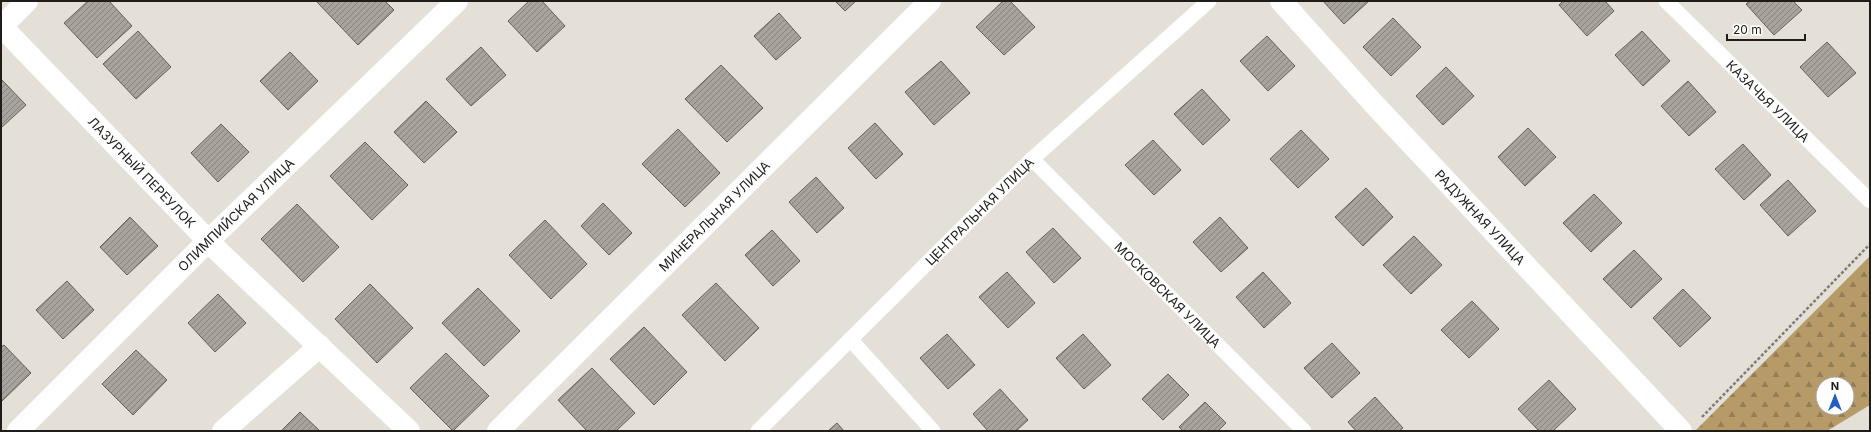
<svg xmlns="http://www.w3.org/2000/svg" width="1871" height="432" viewBox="0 0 1871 432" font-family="Inter,sans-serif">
	<defs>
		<pattern id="forest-firs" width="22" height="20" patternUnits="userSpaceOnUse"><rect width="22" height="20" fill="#b69b69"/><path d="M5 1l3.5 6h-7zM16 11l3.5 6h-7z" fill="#937e56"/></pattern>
		<pattern id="building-hatch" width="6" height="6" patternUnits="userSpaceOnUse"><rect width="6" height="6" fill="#a8a49d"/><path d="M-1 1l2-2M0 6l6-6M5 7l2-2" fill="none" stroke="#88857f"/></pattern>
	</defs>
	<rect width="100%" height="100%" fill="#e4e0d8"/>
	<!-- forest -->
	<path fill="url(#forest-firs)" fill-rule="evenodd" d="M1870,256V405L1827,431H1695ZM1823,384H1847V408H1823Z"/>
	<!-- building -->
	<g fill="url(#building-hatch)" stroke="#635f59">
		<polygon points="88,1 109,1 132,26 97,58 64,23"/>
		<polygon points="316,1 385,1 394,10 358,45"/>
		<polygon points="529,1 542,1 565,26 537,52 508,21"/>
		<polygon points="835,1 856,1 845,11"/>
		<polygon points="1003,1 1010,1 1035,27 1004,55 976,27"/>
		<polygon points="1323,1 1369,1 1344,24"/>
		<polygon points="1563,1 1605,1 1614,11 1587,36 1559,5"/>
		<polygon points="1750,1 1793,1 1802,10 1774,35 1746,4"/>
		<polygon points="779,13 801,38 776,60 754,36"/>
		<polygon points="1393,18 1421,47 1391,76 1363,47"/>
		<polygon points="138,31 171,67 136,99 103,64"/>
		<polygon points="1642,31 1670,61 1643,86 1615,55"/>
		<polygon points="1267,36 1295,66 1268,91 1240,61"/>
		<polygon points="1827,42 1856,73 1828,97 1800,67"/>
		<polygon points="481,47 506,75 471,106 446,79"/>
		<polygon points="290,52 318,81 288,110 260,81"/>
		<polygon points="941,61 970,93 934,125 905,92"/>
		<polygon points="721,65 763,108 727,142 685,99"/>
		<polygon points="1446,67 1474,96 1443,125 1416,96"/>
		<polygon points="1,79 26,105 1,128"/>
		<polygon points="1688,81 1716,112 1689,136 1661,106"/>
		<polygon points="1202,89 1230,120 1203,145 1174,114"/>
		<polygon points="426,101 457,132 424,163 394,132"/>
		<polygon points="875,123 903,154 876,179 848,148"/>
		<polygon points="221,124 249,152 218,182 191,153"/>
		<polygon points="1528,128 1556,157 1525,186 1498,157"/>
		<polygon points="678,129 720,173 685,207 642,164"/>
		<polygon points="1301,130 1329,159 1298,188 1270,159"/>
		<polygon points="1153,140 1181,170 1154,195 1125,165"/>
		<polygon points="365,142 408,185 372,220 330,176"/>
		<polygon points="1743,144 1771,175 1744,200 1715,169"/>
		<polygon points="816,177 844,208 817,233 789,202"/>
		<polygon points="1788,180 1816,211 1788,236 1760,205"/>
		<polygon points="1366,188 1393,217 1363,246 1335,217"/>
		<polygon points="1594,194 1622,223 1591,252 1563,223"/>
		<polygon points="603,203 632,233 609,255 581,226"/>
		<polygon points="297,204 339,247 303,282 261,239"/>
		<polygon points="130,217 158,246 127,275 100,247"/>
		<polygon points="1220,217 1248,248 1221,272 1193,242"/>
		<polygon points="545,220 587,264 551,299 509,255"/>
		<polygon points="1053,228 1081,258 1054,283 1026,252"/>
		<polygon points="772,230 800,261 773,286 745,255"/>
		<polygon points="1414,236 1442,265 1411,294 1383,265"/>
		<polygon points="1634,250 1662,279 1631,308 1603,279"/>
		<polygon points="1007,272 1035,303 1008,328 979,297"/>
		<polygon points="1263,272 1291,303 1264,328 1236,297"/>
		<polygon points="67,281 94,310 63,339 36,310"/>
		<polygon points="716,283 759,328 725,361 682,315"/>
		<polygon points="370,284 413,328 377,363 335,319"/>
		<polygon points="478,288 520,331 484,366 442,323"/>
		<polygon points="1683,289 1711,318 1680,347 1653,318"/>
		<polygon points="218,294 246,323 215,352 188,323"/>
		<polygon points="1472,301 1499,329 1469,358 1441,330"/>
		<polygon points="644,327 687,372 654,405 610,359"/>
		<polygon points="947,334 975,365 948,389 920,358"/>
		<polygon points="1083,334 1111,365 1084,389 1056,358"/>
		<polygon points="1332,343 1360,373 1332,398 1304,368"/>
		<polygon points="4,345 31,373 1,402 1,347"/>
		<polygon points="136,350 167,380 133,415 102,384"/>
		<polygon points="446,353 489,396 453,431 410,388"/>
		<polygon points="592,368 635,413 616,431 587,431 558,400"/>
		<polygon points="1168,374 1189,395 1163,420 1142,399"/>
		<polygon points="1549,380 1576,409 1553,431 1539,431 1518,409"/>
		<polygon points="1000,389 1028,420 1016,431 988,431 973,414"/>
		<polygon points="1375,397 1403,428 1399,431 1356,431 1348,422"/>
		<polygon points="1205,402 1226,423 1218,431 1183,431 1179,427"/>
		<polygon points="300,412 320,431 281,431"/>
		<polygon points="837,423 844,431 828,431"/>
	</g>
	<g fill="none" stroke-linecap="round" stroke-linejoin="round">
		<!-- path -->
		<polyline stroke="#7e7b76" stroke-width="2.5" stroke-dasharray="3 2" stroke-linecap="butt" points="1702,417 1870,244"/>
		<!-- lane -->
		<g stroke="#fff" stroke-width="15">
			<path id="s1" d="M1666,1L1870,201"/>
			<path id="s2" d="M1032,159L1304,431"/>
			<polyline points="850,339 933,431"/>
			<path id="s3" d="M758,431L1032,159L1209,1"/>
		</g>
		<!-- street -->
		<g stroke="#fff" stroke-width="22">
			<path id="s4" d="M1281,1L1373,103L1681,431"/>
			<path id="s5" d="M1,26L219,252L409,431"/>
			<polyline points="1,27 27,1"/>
			<path id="s6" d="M18,431L208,241L457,1"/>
			<polyline points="223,431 320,346"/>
			<path id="s7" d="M498,431L930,1"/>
		</g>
	</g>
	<g text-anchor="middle" stroke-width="4" stroke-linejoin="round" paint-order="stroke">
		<!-- street labels -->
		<g font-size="13" fill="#1f1d1a" stroke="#fff">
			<text dy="5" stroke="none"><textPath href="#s1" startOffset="143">КАЗАЧЬЯ УЛИЦА</textPath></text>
			<text dy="5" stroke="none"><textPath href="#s5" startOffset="203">ЛАЗУРНЫЙ ПЕРЕУЛОК</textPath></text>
			<text dy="5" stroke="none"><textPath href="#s3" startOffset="312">ЦЕНТРАЛЬНАЯ УЛИЦА</textPath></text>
			<text dy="5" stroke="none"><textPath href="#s6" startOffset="307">ОЛИМПИЙСКАЯ УЛИЦА</textPath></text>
			<text dy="5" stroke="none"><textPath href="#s7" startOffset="305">МИНЕРАЛЬНАЯ УЛИЦА</textPath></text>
			<text dy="5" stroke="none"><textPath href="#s4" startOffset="294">РАДУЖНАЯ УЛИЦА</textPath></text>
			<text dy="5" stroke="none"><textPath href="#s2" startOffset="192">МОСКОВСКАЯ УЛИЦА</textPath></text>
		</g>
	</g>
	<!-- border -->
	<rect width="1871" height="432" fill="none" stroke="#1f1d1a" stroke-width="4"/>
	<!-- north arrow -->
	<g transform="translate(1835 396)"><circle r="19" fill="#ffffff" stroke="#a5a5a3"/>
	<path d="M0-3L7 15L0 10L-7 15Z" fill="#255cc9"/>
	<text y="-6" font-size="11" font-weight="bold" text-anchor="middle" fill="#1f1d1a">N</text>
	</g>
	<!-- scale -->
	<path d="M1727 34v6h78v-6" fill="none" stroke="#1f1d1a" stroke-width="2"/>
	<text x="1733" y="34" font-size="12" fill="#1f1d1a" stroke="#ffffff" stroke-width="3" paint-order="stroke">20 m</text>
</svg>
